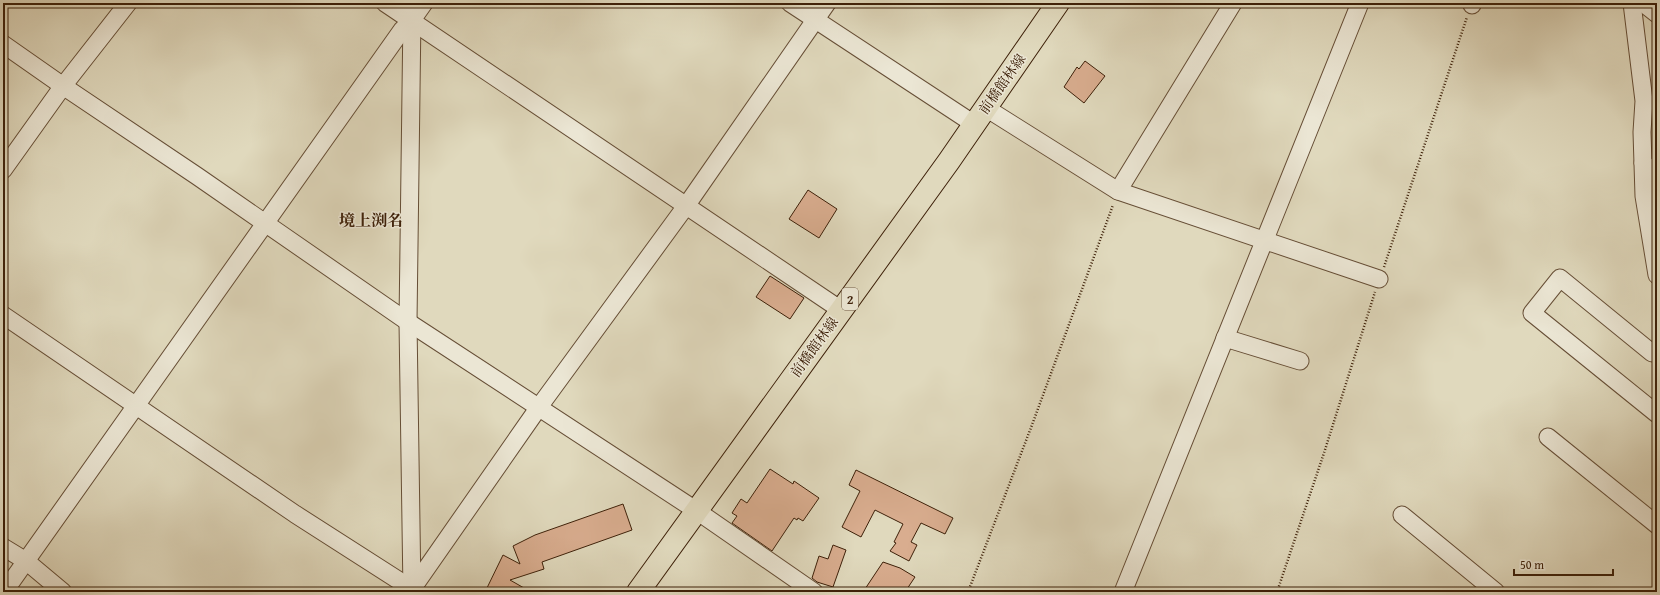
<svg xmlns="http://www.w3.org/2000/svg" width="1660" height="595" viewBox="0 0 1660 595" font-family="'Gentium Book Plus','Noto Serif JP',serif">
	<rect width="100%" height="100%" fill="#e0d9bd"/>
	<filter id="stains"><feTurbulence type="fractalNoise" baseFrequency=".005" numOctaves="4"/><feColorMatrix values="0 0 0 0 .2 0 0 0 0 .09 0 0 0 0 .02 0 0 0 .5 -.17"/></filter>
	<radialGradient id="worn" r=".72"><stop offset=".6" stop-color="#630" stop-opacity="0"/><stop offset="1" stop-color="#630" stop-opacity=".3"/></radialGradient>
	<!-- building -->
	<g fill="#d9ad8f" stroke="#3d2009">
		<polygon points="1085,61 1105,76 1084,103 1064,87 1077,67 1079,69"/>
		<polygon points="808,190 837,209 819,238 789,219"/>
		<polygon points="770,276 804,298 790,319 756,297"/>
		<polygon points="770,469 793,484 794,481 819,498 803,521 798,518 797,520 794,518 772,551 732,523 737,516 732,513 741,499 747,503"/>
		<polygon points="856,470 953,518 945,534 921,523 911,542 917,545 909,561 890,551 896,543 894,542 903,524 875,510 861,537 842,527 860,491 849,485"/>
		<polygon points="623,504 632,530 542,562 544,569 510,580 531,592 485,592 503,555 520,564 513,546 535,535"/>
		<polygon points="833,545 846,550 833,587 817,582 812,578 819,556 828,559"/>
		<polygon points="883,562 900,568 915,577 905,592 863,592"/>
	</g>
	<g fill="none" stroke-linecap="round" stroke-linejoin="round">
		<!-- minor casing -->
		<g stroke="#664e36" stroke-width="19">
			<g id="minor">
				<polyline points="385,3 841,310"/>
				<polyline points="790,3 974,124"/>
				<polyline points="1632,3 1644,101 1642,132 1644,196 1657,275"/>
				<polyline points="1643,3 1657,14"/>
				<polyline points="1472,5 1472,3"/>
				<polyline points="412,14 408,322 412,592"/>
				<polyline points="3,44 63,86 197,176 408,322 697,511 814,592"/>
				<polyline points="986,108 1118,191 1379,279"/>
				<polyline points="1643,163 1657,175"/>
				<polyline points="3,170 63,86 128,3"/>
				<polyline points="1118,191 1233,3"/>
				<polyline points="3,315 295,514 412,589"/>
				<polyline points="1225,338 1300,361"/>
				<polyline points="1657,353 1652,353 1560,278 1532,313 1657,414"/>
				<polyline points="1548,437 1657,525"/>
				<polyline points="1402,515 1496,592"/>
				<polyline points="3,547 26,561 63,592"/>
				<polyline points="4,592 402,30 412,20 424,3"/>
				<polyline points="410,592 539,407 686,206 827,3"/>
				<polyline points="1123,592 1360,3"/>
			</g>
		</g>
		<!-- major casing -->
		<g stroke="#3d2009" stroke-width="24">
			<polyline id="major" points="638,592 949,161 1058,3"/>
		</g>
		<!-- path -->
		<g stroke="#3d2009" stroke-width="2.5" stroke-dasharray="1 2" stroke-linecap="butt">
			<polyline points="1384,267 1467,17"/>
			<polyline points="968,592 1032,425 1113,205"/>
			<polyline points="1277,592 1324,453 1375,292"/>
		</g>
		<!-- minor -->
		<use href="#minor" stroke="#ebe6d4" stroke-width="17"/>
		<!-- major -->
		<use href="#major" stroke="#e0d9bd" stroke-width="22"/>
	</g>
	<g text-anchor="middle" stroke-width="3" stroke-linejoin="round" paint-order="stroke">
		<!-- shield labels -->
		<rect fill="#ebe6d4" stroke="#715b46" stroke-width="1" x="842" y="288" width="16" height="22" rx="3"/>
		<g font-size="13" font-weight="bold" fill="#3d2009">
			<text x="850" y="304">2</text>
		</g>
		<!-- street labels -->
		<g font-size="14" fill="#3d2009" stroke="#ebe6d4">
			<text transform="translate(1002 84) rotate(-55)" y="5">前橋館林線</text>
			<text transform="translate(814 347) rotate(-54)" y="5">前橋館林線</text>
		</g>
		<!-- quarter labels -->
		<g font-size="16" font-weight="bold" fill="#3d2009" stroke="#ebe6d4">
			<text x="371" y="226">境上渕名</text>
		</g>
	</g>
	<!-- margin -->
	<rect width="1660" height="595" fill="none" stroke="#e0d9bd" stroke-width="16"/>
	<rect x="4" y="4" width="1652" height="587" fill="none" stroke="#3d2009" stroke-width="2"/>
	<rect x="8" y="8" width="1644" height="579" fill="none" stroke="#3d2009"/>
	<!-- scale -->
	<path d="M1514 569v6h99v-6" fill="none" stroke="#3d2009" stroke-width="2"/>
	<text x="1520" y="569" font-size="12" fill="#3d2009" stroke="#ebe6d4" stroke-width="3" paint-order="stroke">50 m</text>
	<rect width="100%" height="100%" filter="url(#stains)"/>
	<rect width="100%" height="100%" fill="url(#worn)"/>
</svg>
